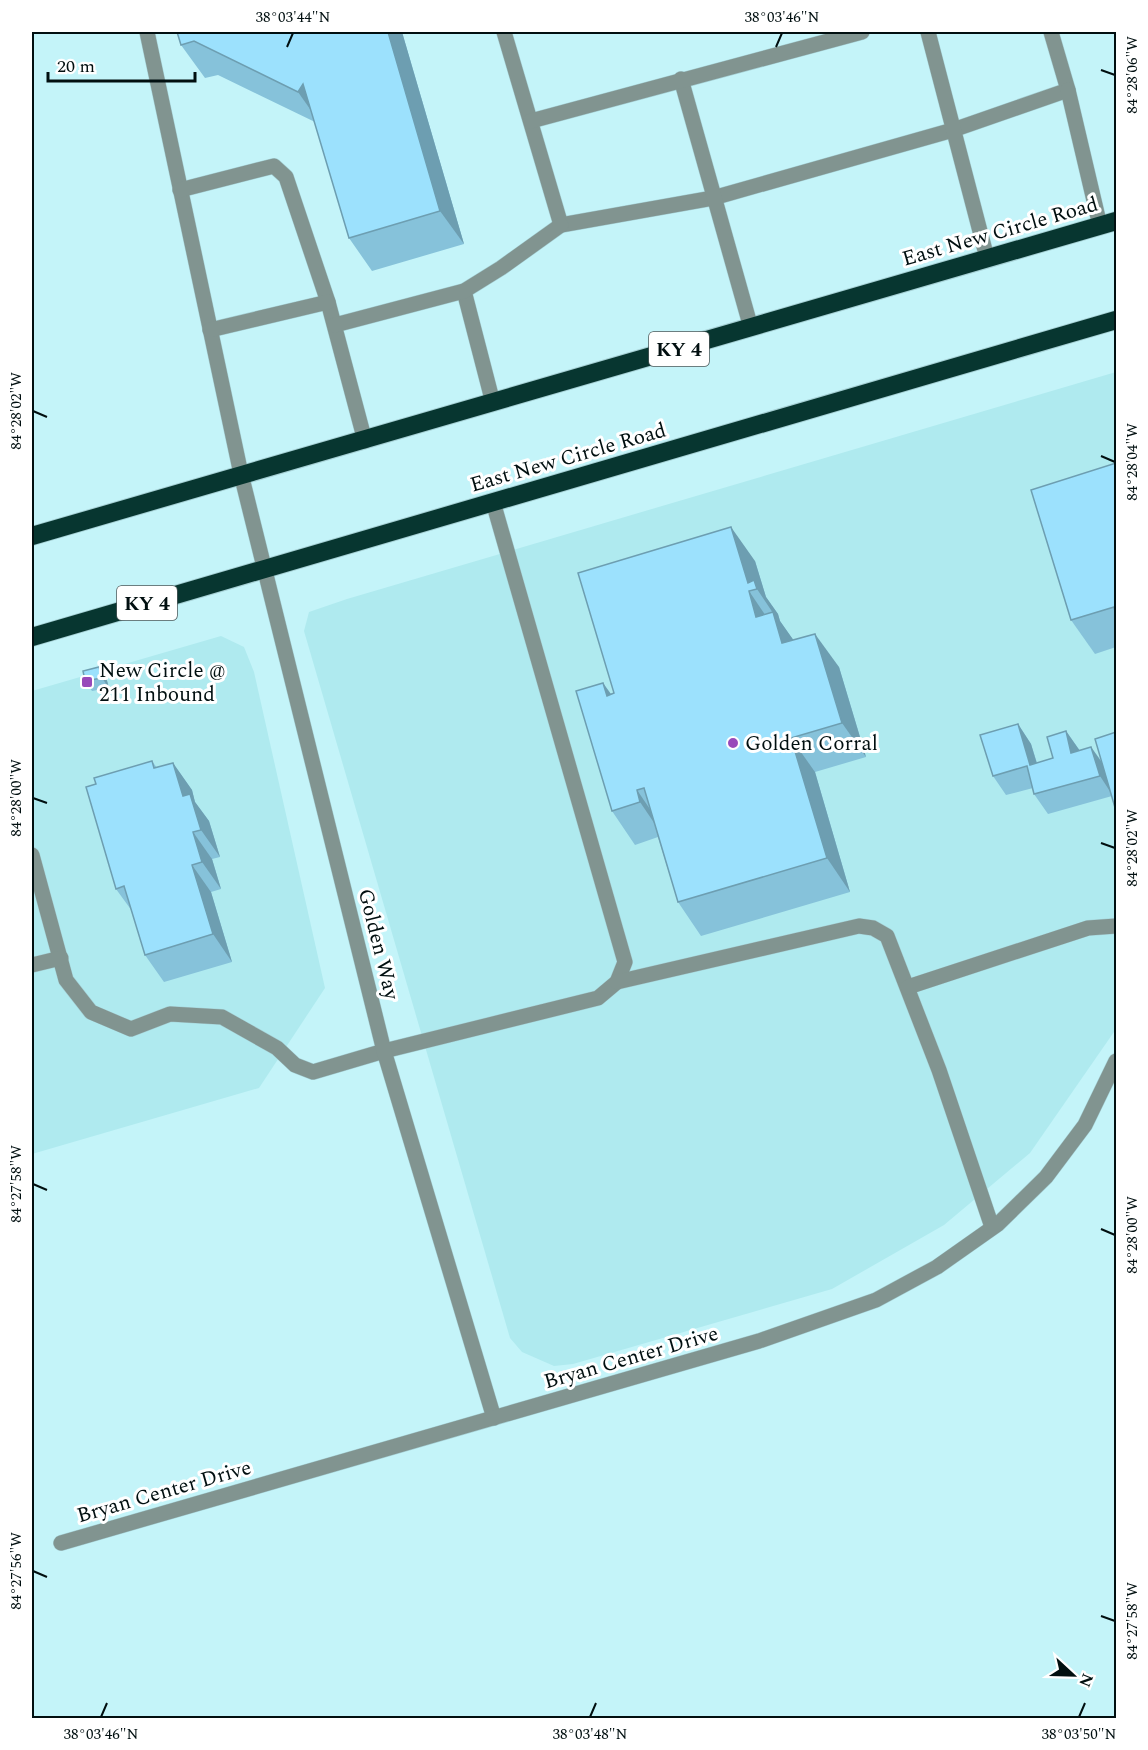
<svg xmlns="http://www.w3.org/2000/svg" width="1148" height="1750" viewBox="0 0 1148 1750" font-family="Spectral,serif">
	<rect width="100%" height="100%" fill="#c4f4f9"/>
	<!-- built -->
	<g fill="#afeaef">
		<polygon points="1116,372 1116,1029 1030,1153 944,1225 832,1289 573,1364 554,1366 522,1352 510,1338 304,631 309,612 347,599"/>
		<polygon points="221,636 244,647 254,672 325,988 259,1088 32,1154 32,691"/>
	</g>
	<g fill="none" stroke-linecap="round" stroke-linejoin="round">
		<!-- lane casing -->
		<g stroke="#a5cfd4" stroke-width="16">
			<g id="lane">
				<polyline points="147,32 241,474"/>
				<polyline points="504,32 561,225 713,198 953,130 1068,90 1051,32"/>
				<polyline points="928,32 987,258"/>
				<polyline points="681,79 751,328"/>
				<polyline points="1068,90 1100,226"/>
				<polyline points="531,121 862,32"/>
				<polyline points="180,190 274,166 286,177 328,302 365,441"/>
				<polyline points="464,291 493,403"/>
				<polyline points="335,325 464,291 501,268 561,225"/>
				<polyline points="210,330 328,302"/>
				<polyline points="32,855 66,980 91,1012 131,1029 170,1014 222,1017 277,1048 295,1065 313,1072 384,1051 598,998 617,982 625,962 493,502"/>
				<polyline points="32,965 61,958"/>
				<polyline points="617,982 859,926 873,928 887,936 939,1070 992,1227"/>
				<polyline points="908,987 1088,928 1116,926"/>
			</g>
		</g>
		<!-- street casing -->
		<g stroke="#a5cfd4" stroke-width="16">
			<g id="street">
				<polyline points="241,474 384,1051 494,1418"/>
				<polyline points="61,1543 759,1341 876,1300 937,1267 998,1224 1046,1177 1085,1125 1116,1061"/>
			</g>
		</g>
		<!-- highway casing -->
		<g stroke="#a5cfd4" stroke-width="20">
			<g id="highway">
				<polyline points="32,536 1116,221"/>
				<polyline points="32,637 1116,320"/>
			</g>
		</g>
		<!-- lane -->
		<use href="#lane" stroke="#819490" stroke-width="15"/>
		<!-- street -->
		<use href="#street" stroke="#819490" stroke-width="15"/>
		<!-- highway -->
		<use href="#highway" stroke="#073630" stroke-width="18"/>
	</g>
	<!-- wall -->
	<g fill="#86c2da">
		<polygon points="177,32 402,32 464,244 372,271 349,238 315,122 218,75 205,78 181,45"/>
		<polygon points="1116,463 1116,647 1095,654 1071,620"/>
		<polygon points="755,561 766,597 778,614 780,621 793,640 839,667 866,757 815,772 850,892 701,936 678,902 658,837 635,845 612,811 603,683 611,694 614,693"/>
		<polygon points="99,667 106,677 109,688 92,691 85,681"/>
		<polygon points="1018,724 1031,744 1037,763 1053,758 1066,731 1080,751 1091,747 1102,762 1112,796 1048,814 1034,794 1033,788 1006,795 993,776"/>
		<polygon points="152,761 157,768 173,763 192,790 195,802 209,821 220,857 212,859 221,889 211,892 232,962 164,982 145,955 132,911 116,889 96,784"/>
	</g>
	<!-- shaded-wall -->
	<g fill="#6d9eb1">
		<polygon points="388,32 402,32 464,244 440,211"/>
		<polygon points="303,84 322,126 298,92"/>
		<polygon points="731,527 755,561 766,597 778,614 780,621 797,645 782,643 773,613 757,589 748,583"/>
		<polygon points="749,591 772,625 756,617"/>
		<polygon points="815,634 839,667 866,757 842,723"/>
		<polygon points="99,667 106,677 109,688 102,678"/>
		<polygon points="603,683 627,717 607,696"/>
		<polygon points="1018,724 1031,744 1043,784 1030,765"/>
		<polygon points="1066,731 1080,751 1071,753"/>
		<polygon points="791,738 815,772 850,892 827,858"/>
		<polygon points="1091,747 1105,767 1113,796 1100,776"/>
		<polygon points="173,763 192,790 195,802 209,821 220,857 201,830 183,796"/>
		<polygon points="637,790 660,824 663,836 640,802"/>
		<polygon points="193,832 212,859 221,889 202,862"/>
		<polygon points="192,865 211,892 232,962 213,934"/>
	</g>
	<!-- building -->
	<g fill="#9ce1fd" stroke="#6d9eb1" stroke-width="1.5">
		<polygon points="177,32 388,32 440,211 349,238 303,84 298,92 194,41 181,45"/>
		<polygon points="1116,463 1116,616 1114,607 1071,620 1031,490"/>
		<polygon points="731,527 748,583 754,580 757,589 749,591 756,617 773,612 782,643 815,634 842,723 791,738 827,858 678,902 644,788 637,790 640,802 612,811 576,691 603,683 607,696 614,693 578,573"/>
		<polygon points="99,667 102,678 85,681 83,671"/>
		<polygon points="1018,724 1030,765 1053,758 1047,737 1066,731 1071,753 1091,747 1100,776 1034,794 1027,766 993,776 980,735"/>
		<polygon points="1116,732 1116,811 1095,739"/>
		<polygon points="152,761 154,768 173,763 183,796 190,794 201,830 193,832 202,862 192,865 213,934 145,955 124,886 116,889 86,787 96,784 94,778"/>
	</g>
	<!-- ticks -->
	<path fill="none" stroke="#010f10" stroke-width="2" d="M287,47L293,33M776,47L782,33M1101,70L1115,75M33,411L47,417M1101,456L1115,462M33,798L47,803M1101,843L1115,848M33,1184L47,1190M1101,1229L1115,1235M33,1571L47,1577M1101,1616L1115,1621M101,1717L107,1703M590,1717L596,1703M1079,1717L1085,1703"/>
	<!-- markers -->
	<g fill="#9849ba" stroke="#fff" stroke-width="2">
		<rect x="81" y="676" width="12" height="12" rx="3"/>
		<circle cx="733" cy="743" r="6"/>
	</g>
	<g text-anchor="middle" stroke-width="6" stroke-linejoin="round" paint-order="stroke">
		<!-- shield labels -->
		<g fill="#fff" stroke="#4d5758" stroke-width="1.5">
			<rect x="649" y="332" width="60" height="34" rx="4.5"/>
			<rect x="117" y="586" width="60" height="34" rx="4.5"/>
		</g>
		<g font-size="20" font-weight="bold" fill="#010f10">
			<text x="679" y="356">KY 4</text>
			<text x="147" y="610">KY 4</text>
		</g>
		<!-- street labels -->
		<g font-size="21" fill="#010f10" stroke="#fff">
			<text transform="translate(1000 231) rotate(-16)" y="7">East New Circle Road</text>
			<text transform="translate(568 457) rotate(-16)" y="7">East New Circle Road</text>
			<text transform="translate(379 944) rotate(76)" y="7">Golden Way</text>
			<text transform="translate(631 1357) rotate(-16)" y="7">Bryan Center Drive</text>
			<text transform="translate(164 1491) rotate(-16)" y="7">Bryan Center Drive</text>
		</g>
		<!-- poi labels -->
		<g font-size="21" fill="#010f10" stroke="#fff" text-anchor="start">
			<text x="99" y="677">New Circle @<tspan x="99" dy="24">211 Inbound</tspan></text>
			<text x="745" y="750">Golden Corral</text>
		</g>
	</g>
	<!-- border -->
	<rect width="1148" height="1750" fill="none" stroke="#ffffff" stroke-width="66"/>
	<!-- north arrow -->
	<g transform="translate(1073 1675) rotate(112)" stroke="#ffffff" stroke-width="4.5" paint-order="stroke">
	<path d="M0-4.5L10 22L0 15L-10 22Z" fill="#010f10"/>
	<text y="-9" font-size="16" font-weight="bold" text-anchor="middle" fill="#010f10">N</text>
	</g>
	<!-- scale -->
	<path d="M48 72v9h147v-9" fill="none" stroke="#010f10" stroke-width="3"/>
	<text x="57" y="72" font-size="18" fill="#010f10" stroke="#ffffff" stroke-width="4.5" paint-order="stroke">20 m</text>
	<rect x="33" y="33" width="1082" height="1684" fill="none" stroke="#010f10" stroke-width="2"/>
	<g font-size="15" text-anchor="middle" fill="#010f10">
		<text x="293" y="22">38°03'44"N</text>
		<text x="782" y="22">38°03'46"N</text>
		<text transform="translate(1132 75) rotate(-90)" y="5">84°28'06"W</text>
		<text transform="translate(16 411) rotate(-90)" y="5">84°28'02"W</text>
		<text transform="translate(1132 462) rotate(-90)" y="5">84°28'04"W</text>
		<text transform="translate(16 798) rotate(-90)" y="5">84°28'00"W</text>
		<text transform="translate(1132 848) rotate(-90)" y="5">84°28'02"W</text>
		<text transform="translate(16 1184) rotate(-90)" y="5">84°27'58"W</text>
		<text transform="translate(1132 1235) rotate(-90)" y="5">84°28'00"W</text>
		<text transform="translate(16 1571) rotate(-90)" y="5">84°27'56"W</text>
		<text transform="translate(1132 1621) rotate(-90)" y="5">84°27'58"W</text>
		<text x="101" y="1739">38°03'46"N</text>
		<text x="590" y="1739">38°03'48"N</text>
		<text x="1079" y="1739">38°03'50"N</text>
	</g>
</svg>
